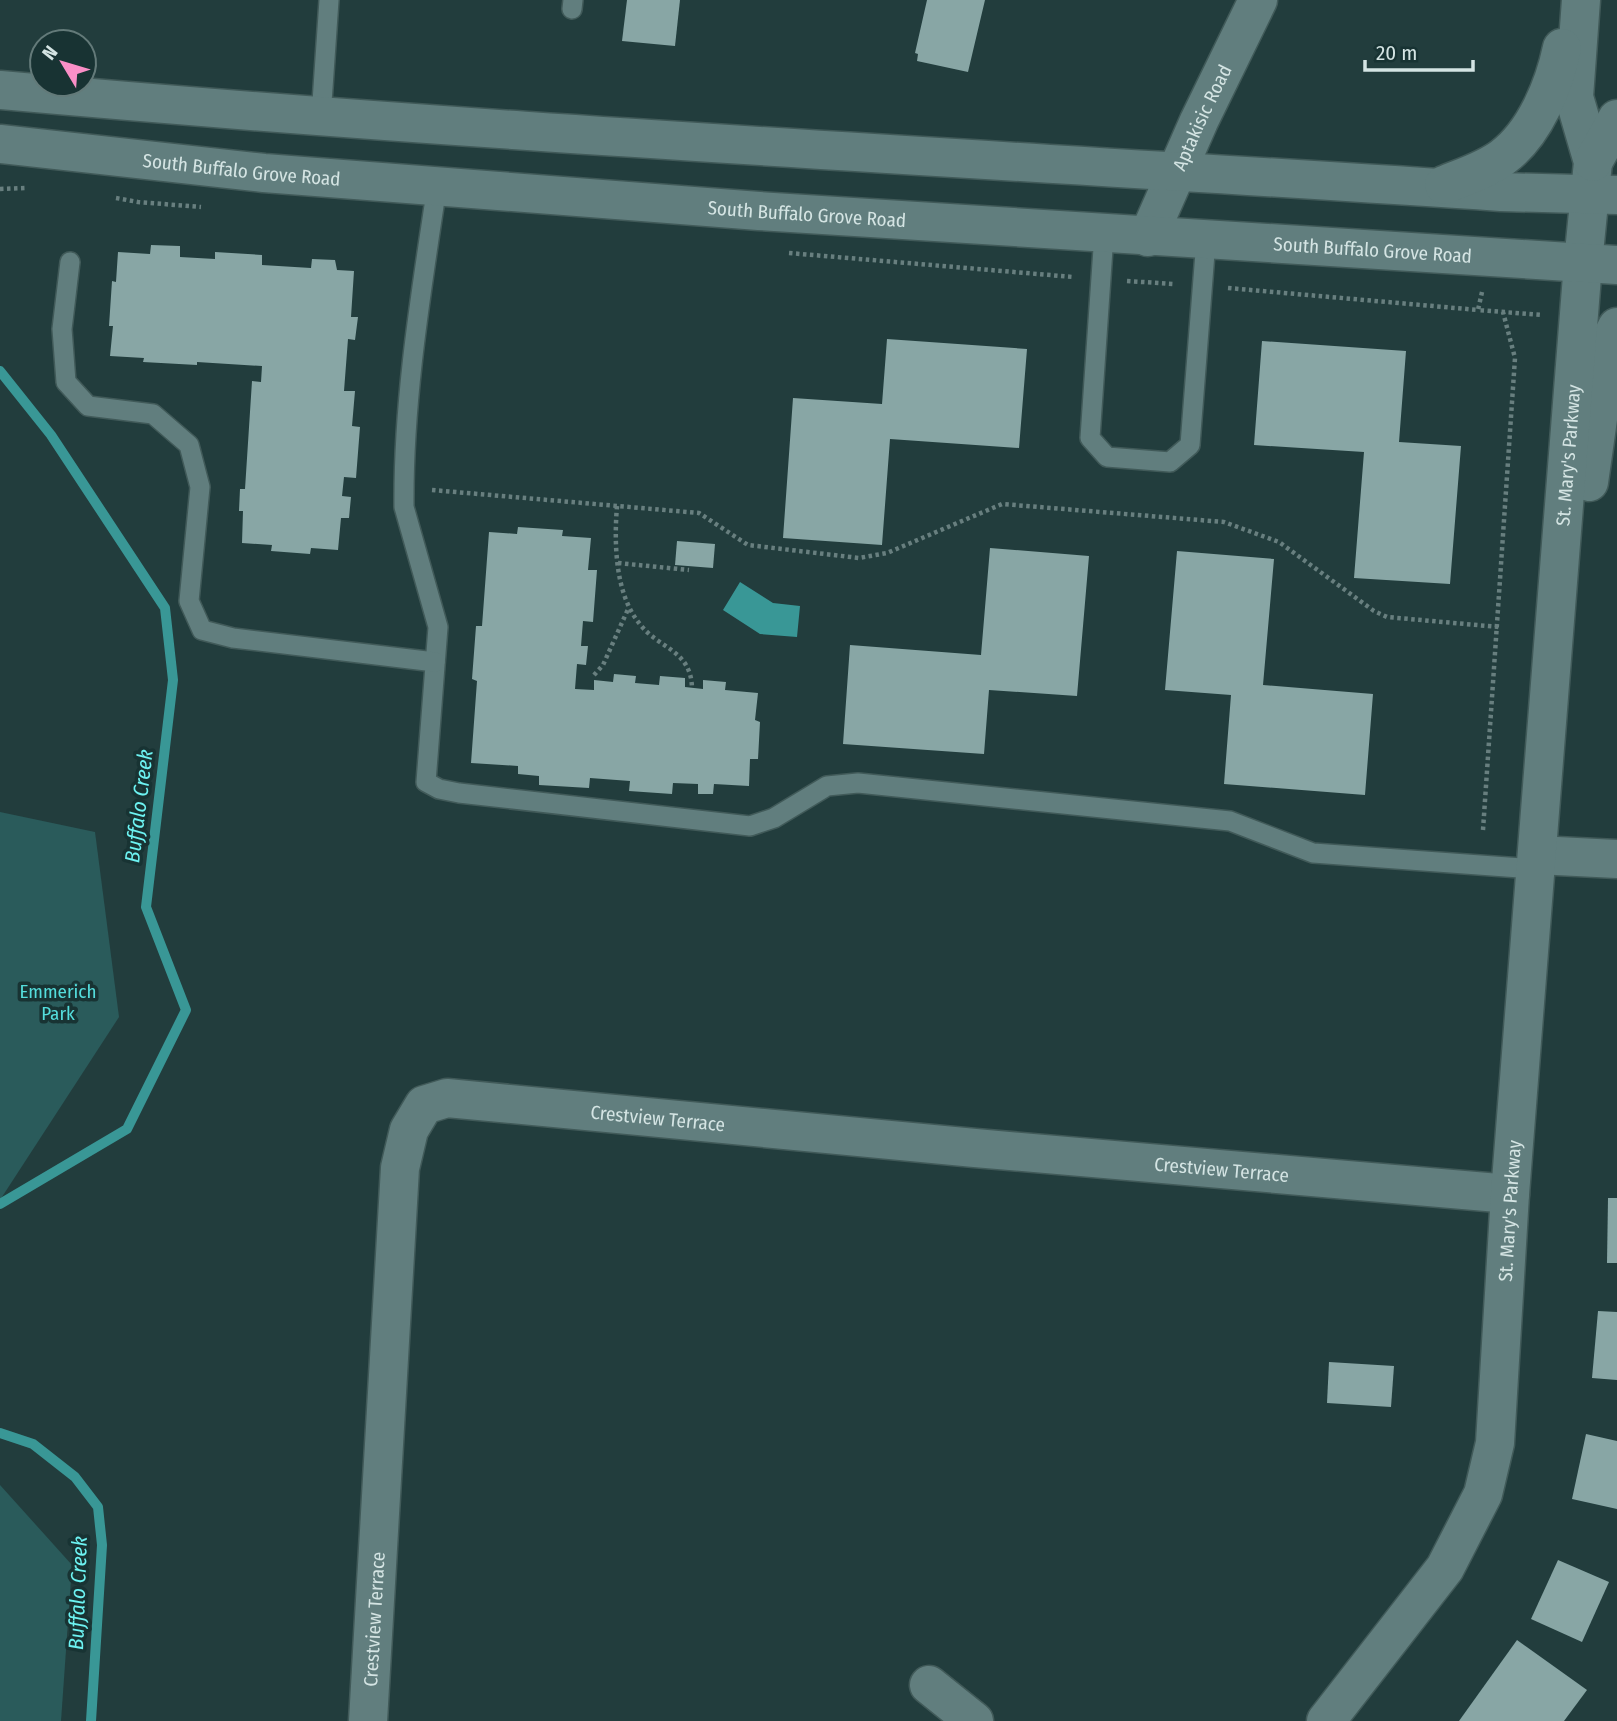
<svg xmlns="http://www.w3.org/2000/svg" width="1617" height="1721" viewBox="0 0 1617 1721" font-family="'Fira Sans Condensed',sans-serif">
	<rect width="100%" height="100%" fill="#223d3d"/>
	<!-- green -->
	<g fill="#2a5b5b">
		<polygon points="0,812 95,832 119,1017 0,1200"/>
		<polygon points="0,1485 72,1565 61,1721 0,1721"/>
	</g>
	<!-- water -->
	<polygon fill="#399796" points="740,582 773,603 800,606 797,637 760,634 723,610"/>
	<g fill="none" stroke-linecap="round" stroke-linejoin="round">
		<!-- stream -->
		<g stroke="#399796" stroke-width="10">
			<polyline points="0,371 51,435 165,608 173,680 146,907 186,1010 127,1129 0,1204"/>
			<polyline points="0,1433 33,1444 75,1477 98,1507 102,1545 91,1721"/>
		</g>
	</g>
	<!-- building -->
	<g fill="#88a6a5">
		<polygon points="627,0 680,0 675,46 622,41"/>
		<polygon points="927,0 985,0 968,72 917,61 918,54 915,53"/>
		<polygon points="151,245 180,246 180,257 215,259 215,252 262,255 262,265 311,268 312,259 335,260 337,270 354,271 351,317 358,317 355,340 348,339 344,391 355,391 352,426 360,427 356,478 344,477 342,496 351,497 349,518 341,518 338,550 311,548 310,554 271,551 272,545 242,543 243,511 239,511 240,489 245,489 252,381 261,382 262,366 197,362 197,365 143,362 144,358 110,356 113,326 109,326 112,281 116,282 118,252 150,254"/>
		<polygon points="887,339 1027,349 1019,448 890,439 882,545 783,538 793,398 882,404"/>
		<polygon points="1262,341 1406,351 1399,442 1461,446 1450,584 1354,578 1364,452 1254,445"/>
		<polygon points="518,527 563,530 562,536 591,538 588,570 597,570 593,622 583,621 581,646 588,646 586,665 577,664 575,689 594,690 594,680 613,682 614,674 636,676 635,683 659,685 660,676 685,678 685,687 703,689 703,680 726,682 725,690 758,693 755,720 760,722 758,759 750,759 749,786 714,784 713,794 698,794 698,784 673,783 672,794 629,791 630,781 590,778 589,788 539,785 539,776 518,774 518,766 471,763 477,681 472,679 476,626 482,626 489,532 517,534"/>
		<polygon points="677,541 715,544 713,568 675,565"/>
		<polygon points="990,548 1089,556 1077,696 989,690 984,754 843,744 850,645 981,655"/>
		<polygon points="1177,551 1274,559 1263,685 1373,694 1365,795 1224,784 1231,695 1165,690"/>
		<polygon points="1608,1198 1617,1198 1617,1263 1607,1263"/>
		<polygon points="1598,1311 1617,1312 1617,1380 1592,1378"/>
		<polygon points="1329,1362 1394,1366 1391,1407 1327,1403"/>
		<polygon points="1586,1434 1617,1441 1617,1509 1572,1499"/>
		<polygon points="1558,1560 1609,1582 1582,1642 1531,1619"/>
		<polygon points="1517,1640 1587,1690 1564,1721 1459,1721"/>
	</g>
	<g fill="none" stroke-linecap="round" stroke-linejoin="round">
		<!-- service casing -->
		<g stroke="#415a59" stroke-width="22">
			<g id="service">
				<polyline points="572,9 573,0"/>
				<polyline points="321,117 329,0"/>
				<path d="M437,186C421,293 403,399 404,507L438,627L426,782L439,789L459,793L750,826L774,818L827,786L858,783L1230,821L1313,853L1535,869"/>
				<polyline points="1104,234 1090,438 1107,457 1170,462 1190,445 1206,240"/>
				<polyline points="70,262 62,329 66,382 88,406 153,414 189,445 200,487 189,601 202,630 233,638 435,662"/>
			</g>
		</g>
		<!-- minor casing -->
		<g stroke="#415a59" stroke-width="41">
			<g id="minor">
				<path id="s1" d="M1148,237L1199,121L1258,0"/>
				<polyline points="1589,482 1607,356 1610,341 1617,327"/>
				<polyline points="1537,855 1617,859"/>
				<polyline points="929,1685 974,1721"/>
				<path id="s2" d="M368,1721L400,1168L409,1130L424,1105L447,1098L975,1148L1510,1194"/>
				<path id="s3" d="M1326,1721L1445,1568L1483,1494L1495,1443L1510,1194L1583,263"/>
			</g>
		</g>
		<!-- secondary casing -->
		<g stroke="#415a59" stroke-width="41">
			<g id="secondary">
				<polyline points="1581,0 1574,97 1593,162 1583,263"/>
				<path d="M0,90C500,135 1001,159 1501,192L1617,195"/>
				<path id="s4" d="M0,144L264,173L759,211L1617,265"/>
				<polyline points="1593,162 1617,119"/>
				<path d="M1444,185C1463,177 1486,170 1503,157C1535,133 1554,86 1562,48"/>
			</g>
		</g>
		<!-- path -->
		<g stroke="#687f7f" stroke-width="4.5" stroke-dasharray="3.5 3.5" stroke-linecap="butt">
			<polyline points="0,189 27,188"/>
			<polyline points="116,198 138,202 201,207"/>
			<polyline points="789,253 1073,277"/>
			<polyline points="1127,281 1174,284"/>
			<polyline points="1228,288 1478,310"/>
			<polyline points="1482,292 1478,310 1542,315"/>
			<polyline points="432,490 699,513 748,545 859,558 887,553 1002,504 1224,522 1279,542 1374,611 1387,617 1499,627"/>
			<path d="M617,506C614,543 615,593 639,623C658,649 691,649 692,688"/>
			<polyline points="618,563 689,570"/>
			<polyline points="594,675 603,665 629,607"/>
			<polyline points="1483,830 1515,358 1503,312"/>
		</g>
		<!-- service -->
		<use href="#service" stroke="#617e7e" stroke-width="19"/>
		<!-- minor -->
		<use href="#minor" stroke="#617e7e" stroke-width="38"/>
		<!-- secondary -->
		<use href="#secondary" stroke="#617e7e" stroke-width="38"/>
	</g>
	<g text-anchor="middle" stroke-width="7" stroke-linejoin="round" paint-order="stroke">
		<!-- street labels -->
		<g font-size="19" fill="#d4e4e3" stroke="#183333">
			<text dy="7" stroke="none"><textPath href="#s1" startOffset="131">Aptakisic Road</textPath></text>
			<text dy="7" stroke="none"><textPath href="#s4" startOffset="243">South Buffalo Grove Road</textPath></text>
			<text dy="7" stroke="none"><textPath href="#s4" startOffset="810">South Buffalo Grove Road</textPath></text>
			<text dy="7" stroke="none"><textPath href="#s4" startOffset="1377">South Buffalo Grove Road</textPath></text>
			<text dy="7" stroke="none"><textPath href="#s3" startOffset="1320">St. Mary's Parkway</textPath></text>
			<text dy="7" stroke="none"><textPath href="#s2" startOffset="858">Crestview Terrace</textPath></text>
			<text dy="7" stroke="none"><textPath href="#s2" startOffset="1424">Crestview Terrace</textPath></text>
			<text dy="7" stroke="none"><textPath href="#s3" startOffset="562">St. Mary's Parkway</textPath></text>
			<text dy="7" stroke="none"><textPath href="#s2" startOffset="102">Crestview Terrace</textPath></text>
		</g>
		<!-- park labels -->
		<g font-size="19" fill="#54dddc" stroke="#183333">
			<text x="58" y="998">Emmerich<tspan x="58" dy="22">Park</tspan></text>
		</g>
		<!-- water labels -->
		<g font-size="21" font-style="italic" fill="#6df3f2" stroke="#183333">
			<text transform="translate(139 806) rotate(-83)" y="7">Buffalo Creek</text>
			<text transform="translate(78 1593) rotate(-88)" y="7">Buffalo Creek</text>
		</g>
	</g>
	<!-- north arrow -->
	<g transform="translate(63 63) rotate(308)"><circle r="33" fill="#183333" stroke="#637a79" stroke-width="2"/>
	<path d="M0-5L12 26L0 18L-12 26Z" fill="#fa8fc7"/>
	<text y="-10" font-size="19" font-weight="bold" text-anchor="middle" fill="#d4e4e3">N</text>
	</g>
	<!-- scale -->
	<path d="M1365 60v10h108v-10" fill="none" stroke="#d4e4e3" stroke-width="3.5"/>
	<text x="1376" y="60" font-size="21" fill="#d4e4e3" stroke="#183333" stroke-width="5" paint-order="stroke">20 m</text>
</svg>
